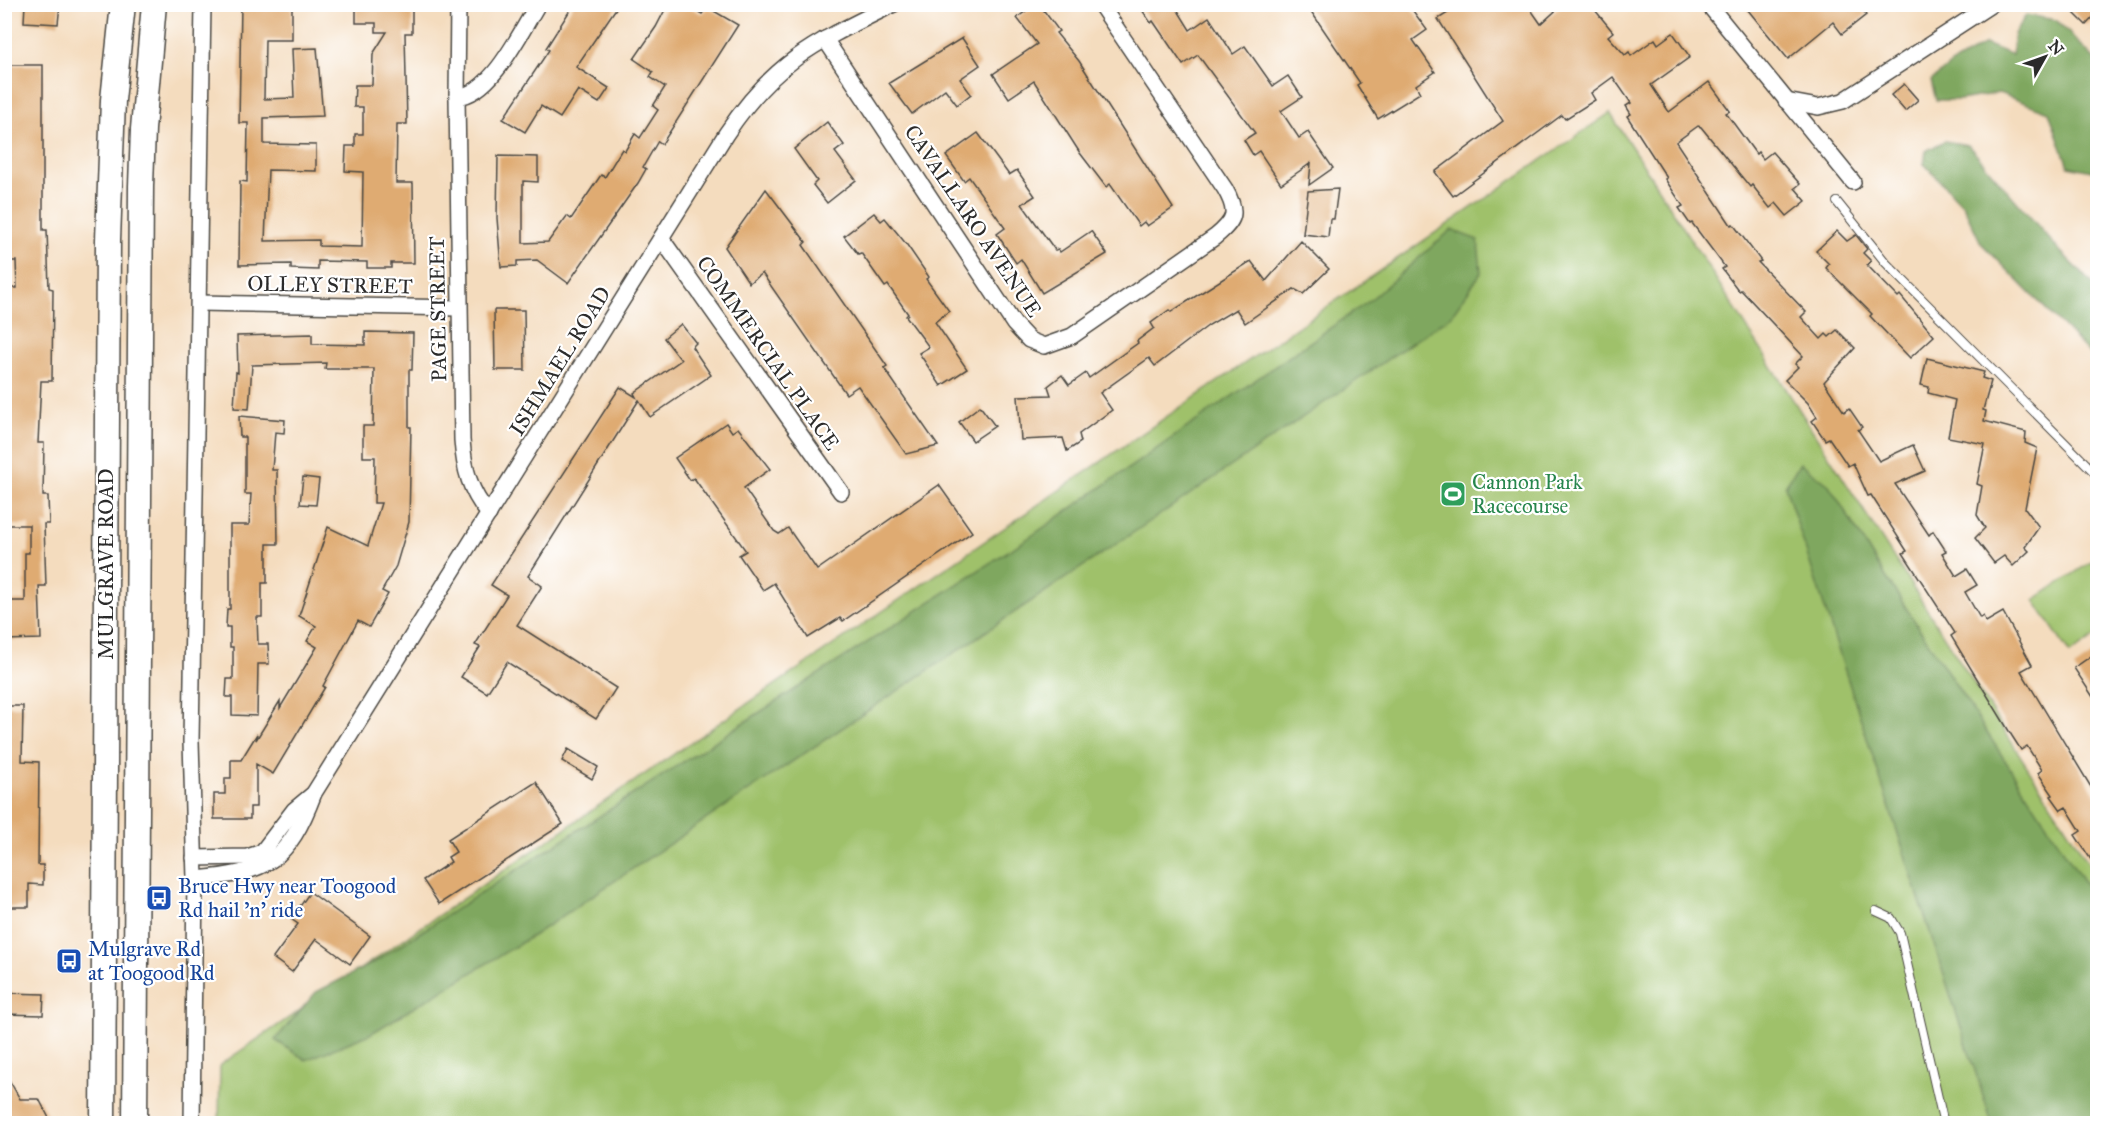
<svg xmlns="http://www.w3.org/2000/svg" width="2102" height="1128" viewBox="0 0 2102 1128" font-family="'IM FELL Great Primer',serif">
	<rect width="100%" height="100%" fill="#fff"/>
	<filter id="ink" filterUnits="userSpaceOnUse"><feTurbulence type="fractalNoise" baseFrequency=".0167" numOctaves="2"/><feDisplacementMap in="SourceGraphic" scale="12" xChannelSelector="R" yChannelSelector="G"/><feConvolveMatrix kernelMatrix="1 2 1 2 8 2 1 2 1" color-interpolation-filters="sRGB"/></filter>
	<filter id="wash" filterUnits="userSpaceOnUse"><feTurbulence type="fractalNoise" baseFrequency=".008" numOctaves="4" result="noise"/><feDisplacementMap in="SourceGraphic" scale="24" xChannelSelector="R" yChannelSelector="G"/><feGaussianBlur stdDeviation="1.35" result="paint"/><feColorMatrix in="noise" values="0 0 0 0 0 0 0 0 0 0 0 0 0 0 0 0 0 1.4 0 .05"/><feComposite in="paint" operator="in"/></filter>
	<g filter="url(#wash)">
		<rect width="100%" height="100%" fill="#f4dcbe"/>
		<!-- green -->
		<g fill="#9fc16b" stroke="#65764b" stroke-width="1.5">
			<polygon points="1610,113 2097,876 2097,1123 219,1124 220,1065"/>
			<polygon points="2097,558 2097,635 2070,654 2034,600"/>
		</g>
		<!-- forest -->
		<g fill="#7fa75f" stroke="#556945" stroke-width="1.5">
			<polygon points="2026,15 2056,20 2097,61 2097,172 2068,166 2049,112 1999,93 1960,100 1936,100 1931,81 1951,64 1985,44 2012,55 2014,34"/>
			<polygon points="1944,141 1968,145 2057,248 2097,288 2097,361 1981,243 1963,205 1924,164 1926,151"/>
			<polygon points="1451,230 1478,240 1481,273 1451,316 1161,514 534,935 370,1034 306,1060 275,1040 316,992 373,963 1027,539 1369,301"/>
			<polygon points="1800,463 1829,485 1871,554 2097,902 2097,1123 1992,1123 1785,486"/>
		</g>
		<g id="blocks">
			<!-- building -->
			<g fill="#dfab72">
				<polygon points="25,4 60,4 58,24 24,22"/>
				<polygon points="241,4 292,4 292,40 265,40 264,99 294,98 292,49 317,48 323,116 264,118 264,144 316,145 316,171 268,170 265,241 319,240 319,246 362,247 363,172 345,171 346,146 355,146 355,134 363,134 363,107 354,107 355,85 372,85 373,54 387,32 376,32 376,23 356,23 356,4 412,4 412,33 405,33 407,124 397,124 396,183 413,183 414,263 391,263 391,268 367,268 367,262 318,261 318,270 291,269 291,264 239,265 240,181 247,182 248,123 239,123"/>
				<polygon points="574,4 619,4 576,67 609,88 599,103 578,90 560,118 541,106 525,132 503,119 549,50 546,48"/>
				<polygon points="668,4 684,4 702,14 707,7 738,25 662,144 658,141 643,167 646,169 638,183 568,283 537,260 517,261 517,266 501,267 497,218 498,156 538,157 538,182 523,181 523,243 548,242 567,216 571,219 601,175 605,177 622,149 625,151 635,134 640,138 658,110 653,106 665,87 650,77 653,72 634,59 656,27"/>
				<polygon points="1035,4 1039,4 1059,31 1056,33 1079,61 1173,208 1147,226 1144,222 1139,226 1110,184 1106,187 1080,153 1034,81 1009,98 993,74 1037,44 1017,18"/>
				<polygon points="1138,4 1174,4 1190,30 1209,17 1233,54 1245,46 1273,86 1288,76 1302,97 1281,111 1299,138 1308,132 1333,168 1309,185 1311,163 1281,184 1259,151 1253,155 1244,140 1255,133 1198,55 1183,65 1153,21 1151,23"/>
				<polygon points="1306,4 1408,4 1427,30 1413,40 1435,72 1416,85 1420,93 1378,119 1357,85 1360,83"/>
				<polygon points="1462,4 1527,4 1541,24 1563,4 1590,4 1613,32 1608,36 1625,55 1629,52 1631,56 1655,39 1658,44 1673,33 1690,57 1651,85 1669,112 1709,82 1730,111 1726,113 1756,154 1758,152 1763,159 1772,152 1800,184 1795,188 1806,201 1787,216 1776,203 1770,208 1752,185 1750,187 1701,127 1698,126 1676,142 1731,225 1733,224 1761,261 1758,262 1806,312 1801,317 1821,339 1826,334 1829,337 1837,330 1855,348 1824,382 1844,412 1849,408 1862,427 1858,430 1879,461 1913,445 1925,471 1895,484 1929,535 1933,531 1946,551 1942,553 1956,576 1967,569 1977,585 1965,592 1980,618 1983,616 1986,622 2003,612 2032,665 2021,671 2097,797 2097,869 2075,835 2081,831 2066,807 2061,810 2051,796 2053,795 2038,773 2042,770 2027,746 2021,750 2012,736 1951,636 1955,633 1903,553 1907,551 1871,495 1868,496 1853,463 1848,466 1829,438 1825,440 1812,421 1817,417 1808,403 1785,380 1798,367 1795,364 1803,356 1741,290 1739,291 1722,269 1725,267 1692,223 1690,224 1679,208 1683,206 1665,179 1667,178 1627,116 1631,114 1626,106 1631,103 1613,77 1591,93 1595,100 1565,119 1562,115 1453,196 1435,172 1503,121 1438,19"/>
				<polygon points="1743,4 1858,4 1866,15 1842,34 1833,22 1788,59"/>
				<polygon points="2065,4 2097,4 2097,13 2086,25"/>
				<polygon points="962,38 980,65 960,79 971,94 957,105 945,89 912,114 889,83"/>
				<polygon points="4,65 43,65 43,230 47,230 49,288 53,289 52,381 41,381 38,443 44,443 43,496 48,496 49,524 44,524 46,586 39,586 41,639 4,640 4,601 25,601 25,553 29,553 29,525 4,525 4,288 17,288 16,261 4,261"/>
				<polygon points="1904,84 1918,100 1905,111 1891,95"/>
				<polygon points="827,122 844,145 835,152 856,180 827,203 813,185 817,181 794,149"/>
				<polygon points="978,133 1009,175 1017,170 1035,196 1022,204 1055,250 1058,249 1060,252 1091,231 1107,254 1042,293 1021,259 1016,263 997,234 1005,228 969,177 964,181 946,156"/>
				<polygon points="766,189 806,242 803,245 887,366 884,368 938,446 906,454 858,386 846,394 762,273 749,283 725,247"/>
				<polygon points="1338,189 1334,219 1330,219 1328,237 1303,234 1308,191"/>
				<polygon points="874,213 881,221 885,218 907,245 929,277 926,279 949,311 935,322 967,369 941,386 919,353 929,347 906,316 908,314 888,285 885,287 861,253 858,254 844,236"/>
				<polygon points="1837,231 1847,241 1856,235 1867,249 1863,253 1871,261 1867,265 1898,297 1900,295 1934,336 1910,358 1870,316 1872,314 1826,268 1829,264 1816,251"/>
				<polygon points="1301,241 1329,269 1303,294 1294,289 1245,323 1236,309 1209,325 1155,366 1149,358 1100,393 1112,410 1079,434 1081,442 1067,451 1063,438 1021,440 1018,396 1051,395 1048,386 1062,375 1069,385 1086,373 1089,378 1138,343 1137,341 1154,328 1151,323 1169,310 1171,312 1251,261 1266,281"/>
				<polygon points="494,310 524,310 525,370 495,370"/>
				<polygon points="681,324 696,343 692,347 711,375 650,417 639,400 528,576 542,586 517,625 616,688 596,719 507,662 487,693 461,677 480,647 475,645 507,595 491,585 620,387 636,397 634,393 681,360 664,338"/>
				<polygon points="365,332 413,333 412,370 409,370 409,427 411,427 409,522 396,566 382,591 388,594 369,627 358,621 323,686 325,687 273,774 256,764 256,807 250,807 250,819 214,819 214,794 225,794 225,778 231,778 231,760 241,760 257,734 256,740 280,701 280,708 317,647 307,641 316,626 299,616 328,527 368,546 381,503 374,503 375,457 363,457 363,426 373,426 374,369 325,369 326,363 252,365 249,409 234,408 236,372 238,373 237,336 312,334 312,344 365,345"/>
				<polygon points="1927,358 1984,372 1982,378 1991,381 1983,410 1986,411 1984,421 2026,432 2025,443 2037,448 2025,508 2039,527 2025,547 2029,551 2013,566 2004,556 1994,563 1975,538 1985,528 1977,515 1982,486 1977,484 1985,444 1948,437 1955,400 1928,393 1929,387 1921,385"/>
				<polygon points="980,406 995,426 973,441 959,422"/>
				<polygon points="239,416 285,420 284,433 275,432 272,470 277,470 278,544 267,544 267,583 262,583 262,617 257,617 258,644 268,644 269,664 258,664 257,716 232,715 232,697 226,697 227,679 233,679 233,647 230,647 230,627 226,627 227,609 230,609 230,525 249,525 251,494 245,494 245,437 240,437"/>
				<polygon points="726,423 732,432 738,428 770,469 744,488 774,531 779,534 788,528 817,570 939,485 972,532 843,621 840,618 808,638 774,583 763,590 739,555 746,551 694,478 690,480 675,458"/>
				<polygon points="303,477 319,479 316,505 300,504"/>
				<polygon points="2097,652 2097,703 2074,668"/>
				<polygon points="4,706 23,706 22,761 39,762 38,865 43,865 43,885 29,884 29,907 4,907"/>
				<polygon points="568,749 598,767 592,779 562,761"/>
				<polygon points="536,782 563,824 439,904 423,880 451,862 448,857 456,852 448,839"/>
				<polygon points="310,892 370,936 350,964 316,939 292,972 273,958 298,924 291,919"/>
				<polygon points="5,993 44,994 43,1015 4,1014"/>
				<polygon points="4,1071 20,1099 39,1099 51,1122 4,1121"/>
			</g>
		</g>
	</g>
	<g filter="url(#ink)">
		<use href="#blocks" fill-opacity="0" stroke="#494641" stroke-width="1.5"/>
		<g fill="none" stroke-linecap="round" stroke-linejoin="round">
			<!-- lane casing -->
			<g stroke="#494641" stroke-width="10">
				<g id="lane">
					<polyline points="1837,202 1886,263 2098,476"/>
					<polyline points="1876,911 1891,918 1900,933 1944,1124"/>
				</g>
			</g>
			<!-- street casing -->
			<g stroke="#494641" stroke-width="18">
				<g id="street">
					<path d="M458,4L457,97L462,440C464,469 470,492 489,514"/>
					<polyline points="1708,4 1853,182"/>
					<path d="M825,39L1014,324L1029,340L1044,346L1072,336L1215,237C1236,220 1238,212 1225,189L1100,4"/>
					<path d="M457,97C492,94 520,33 538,4"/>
					<polyline points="1786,101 1818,107 1843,101 1992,4"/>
					<polyline points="661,238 841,492"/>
					<polyline points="199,303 459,308"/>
					<polyline points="194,858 247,857 262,852 294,810 312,795"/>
					<path d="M195,879C267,873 288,862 314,793L726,134C775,60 817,42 894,4"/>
					<polyline points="192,1124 195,879 191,741 203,4"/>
				</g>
			</g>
			<!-- primary casing -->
			<g stroke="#494641" stroke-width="27">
				<g id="primary">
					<polyline points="103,1124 108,240 113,100 123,4"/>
					<polyline points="135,1124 141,186 143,129 154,4"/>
				</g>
			</g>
			<!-- lane -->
			<use href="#lane" stroke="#fff" stroke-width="8"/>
			<!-- street -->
			<use href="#street" stroke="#fff" stroke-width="15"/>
			<!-- primary -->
			<use href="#primary" stroke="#fff" stroke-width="24"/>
		</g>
	</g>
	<!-- icons -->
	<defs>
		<g id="stadium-square" transform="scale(1.35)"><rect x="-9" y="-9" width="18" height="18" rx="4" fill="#2e9e5b" stroke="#fff"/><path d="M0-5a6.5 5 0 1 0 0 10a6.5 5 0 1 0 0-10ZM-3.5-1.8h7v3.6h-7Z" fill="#fff"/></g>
		<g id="bus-square" transform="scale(1.35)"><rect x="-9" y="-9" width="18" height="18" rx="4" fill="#1a4fb4" stroke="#fff"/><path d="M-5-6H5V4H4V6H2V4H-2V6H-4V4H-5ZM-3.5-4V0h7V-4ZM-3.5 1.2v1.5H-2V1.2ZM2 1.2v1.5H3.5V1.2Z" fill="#fff"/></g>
	</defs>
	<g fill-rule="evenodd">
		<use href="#stadium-square" x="1453" y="494"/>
		<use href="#bus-square" x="159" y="898"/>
		<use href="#bus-square" x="69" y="961"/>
	</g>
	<g text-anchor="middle" stroke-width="4.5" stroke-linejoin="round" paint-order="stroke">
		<!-- street labels -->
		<g font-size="21" fill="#2b2b2b" stroke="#fff">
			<text transform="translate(973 221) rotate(56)" y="7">CAVALLARO AVENUE</text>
			<text transform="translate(330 285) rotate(1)" y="7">OLLEY STREET</text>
			<text transform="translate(438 309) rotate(-91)" y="7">PAGE STREET</text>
			<text transform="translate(768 353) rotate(55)" y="7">COMMERCIAL PLACE</text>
			<text transform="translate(560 361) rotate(-58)" y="7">ISHMAEL ROAD</text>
			<text transform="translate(106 564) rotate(-90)" y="7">MULGRAVE ROAD</text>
		</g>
		<!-- leisure labels -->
		<g font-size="21" fill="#27864d" stroke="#fff" text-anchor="start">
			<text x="1472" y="489">Cannon Park<tspan x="1472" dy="24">Racecourse</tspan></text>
		</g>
		<!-- transit labels -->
		<g font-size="21" fill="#164399" stroke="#fff" text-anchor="start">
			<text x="178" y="893">Bruce Hwy near Toogood<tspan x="178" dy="24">Rd hail 'n' ride</tspan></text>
			<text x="88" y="956">Mulgrave Rd<tspan x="88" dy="24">at Toogood Rd</tspan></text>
		</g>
	</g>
	<!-- margin -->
	<rect width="2102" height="1128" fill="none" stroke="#fff" stroke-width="24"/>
	<!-- north arrow -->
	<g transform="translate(2045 57) rotate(50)" stroke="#ffffff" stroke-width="4.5" paint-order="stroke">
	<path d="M0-4.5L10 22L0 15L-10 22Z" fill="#2b2b2b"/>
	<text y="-9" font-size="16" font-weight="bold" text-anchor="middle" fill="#2b2b2b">N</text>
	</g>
</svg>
